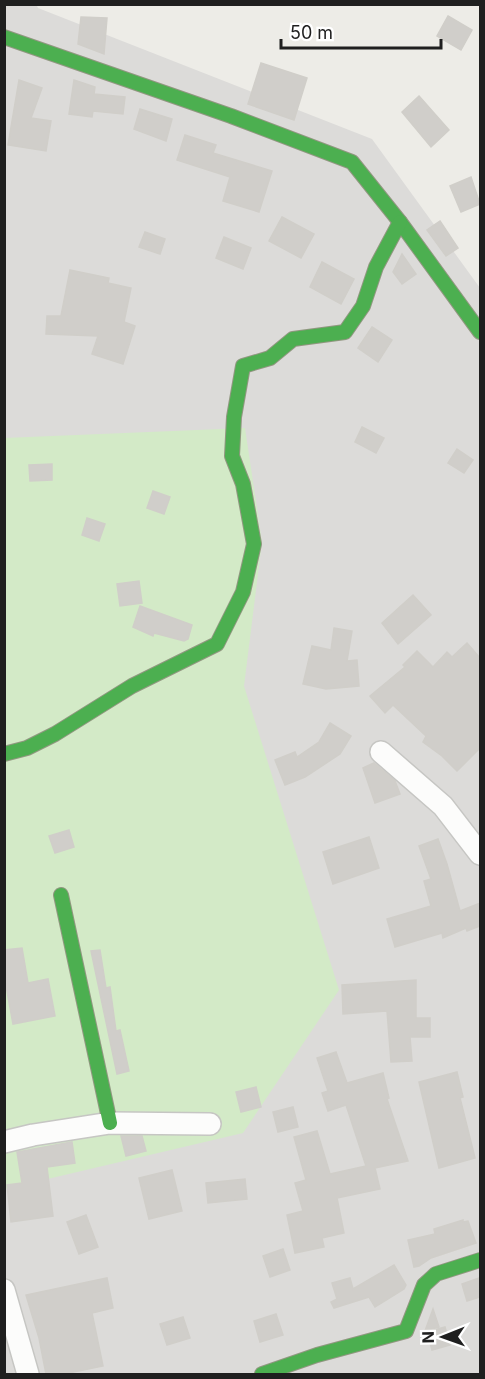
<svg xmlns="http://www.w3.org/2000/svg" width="485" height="1379" viewBox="0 0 485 1379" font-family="Inter,sans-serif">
	<rect width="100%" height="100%" fill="#edece7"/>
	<!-- residential -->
	<polygon fill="#dcdbd9" points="36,4 38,8 372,139 480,288 480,1374 5,1374 4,5"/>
	<!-- grass -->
	<polygon fill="#d3eac7" points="245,428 262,542 244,686 339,990 243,1133 5,1189 4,438"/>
	<!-- building -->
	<g fill="#d0ceca" stroke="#d0cec9" stroke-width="1.5">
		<polygon points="448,16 472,30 461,50 437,36"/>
		<polygon points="81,17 107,18 104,54 78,44"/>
		<polygon points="261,63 307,78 294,120 248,104"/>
		<polygon points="19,80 42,88 31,118 51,121 46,151 8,145"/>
		<polygon points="74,80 95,87 94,94 125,97 123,114 93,111 92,117 69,114"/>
		<polygon points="419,96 449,130 431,147 402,112"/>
		<polygon points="140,109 172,119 166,141 134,129"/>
		<polygon points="185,135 216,145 213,153 272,171 259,212 223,201 230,177 177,160"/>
		<polygon points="471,177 480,204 461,212 450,186"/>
		<polygon points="282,217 314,234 301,258 269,241"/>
		<polygon points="440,221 458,248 446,256 427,230"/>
		<polygon points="145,232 165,239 160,254 139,247"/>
		<polygon points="224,237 251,248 243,269 216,258"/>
		<polygon points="402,254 416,274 402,284 393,272"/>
		<polygon points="322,262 354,279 341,304 310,287"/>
		<polygon points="70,270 109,278 108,283 131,288 124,322 135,326 123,364 92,354 98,336 46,334 47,316 61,316"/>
		<polygon points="372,327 392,340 378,362 358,348"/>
		<polygon points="362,427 384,438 376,453 355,442"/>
		<polygon points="457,449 473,460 464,473 448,463"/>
		<polygon points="52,464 52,480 30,481 29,465"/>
		<polygon points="153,491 170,497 164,514 147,508"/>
		<polygon points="87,518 105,524 99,541 82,535"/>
		<polygon points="139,581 142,603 120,606 117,584"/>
		<polygon points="413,595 431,615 398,644 382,623"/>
		<polygon points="140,606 192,625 188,639 184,641 154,633 153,636 133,627"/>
		<polygon points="334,628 352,631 347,661 357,660 359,686 326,689 303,684 312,646 331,650"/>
		<polygon points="467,643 480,658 480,748 457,771 442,756 423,742 426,736 393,705 385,713 370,696 405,667 403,665 417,651 433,667 447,652 452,657"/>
		<polygon points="330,723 351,736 340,754 305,777 285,785 275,760 295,752 297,757 319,742"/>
		<polygon points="374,763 395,781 400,794 375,803 363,768"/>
		<polygon points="69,830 74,847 55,853 49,836"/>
		<polygon points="369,837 379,868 333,884 323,852"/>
		<polygon points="438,839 447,864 460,911 480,903 480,926 467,931 466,928 443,938 442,933 395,947 387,919 431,906 424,881 431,879 419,846"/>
		<polygon points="22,948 28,983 48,979 55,1016 13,1024 4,975 4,950"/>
		<polygon points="100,950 106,988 110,987 116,1031 120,1030 129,1071 117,1074 91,951"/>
		<polygon points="416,980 416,1018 430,1018 430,1037 410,1037 412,1061 391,1062 387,1011 343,1014 342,985"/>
		<polygon points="336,1052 347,1083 383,1073 389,1098 387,1099 408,1161 375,1168 380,1189 337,1198 344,1233 322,1238 324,1247 295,1253 287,1215 303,1211 295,1183 306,1180 294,1137 317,1131 330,1174 366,1166 346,1105 328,1111 322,1093 328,1091 317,1058"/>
		<polygon points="457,1072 463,1097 460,1098 475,1158 439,1168 419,1082"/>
		<polygon points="256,1087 261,1107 241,1112 236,1092"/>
		<polygon points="293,1107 298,1127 278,1132 273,1112"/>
		<polygon points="121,1136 142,1136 146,1151 126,1156"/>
		<polygon points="72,1142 75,1163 47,1167 53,1216 11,1222 7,1185 22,1183 17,1152"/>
		<polygon points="172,1170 182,1211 149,1219 139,1178"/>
		<polygon points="245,1179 247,1199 208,1203 206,1183"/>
		<polygon points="86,1215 98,1247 79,1254 67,1222"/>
		<polygon points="463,1220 463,1222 468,1221 476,1243 431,1258 419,1266 414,1267 408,1240 435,1234 434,1229"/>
		<polygon points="283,1249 290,1270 270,1277 263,1256"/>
		<polygon points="394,1265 406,1285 404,1289 375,1307 369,1297 334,1308 331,1302 337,1299 332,1283 350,1278 353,1289"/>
		<polygon points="107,1278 113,1308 92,1313 103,1366 64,1374 46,1374 39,1338 26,1295"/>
		<polygon points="479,1278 480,1297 467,1301 462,1284"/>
		<polygon points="433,1309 439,1327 425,1331"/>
		<polygon points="276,1314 283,1335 260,1342 254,1321"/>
		<polygon points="183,1317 190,1338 167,1345 160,1324"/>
		<polygon points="445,1327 450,1345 432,1350 427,1332"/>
	</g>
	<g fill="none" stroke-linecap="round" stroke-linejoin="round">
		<!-- street casing -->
		<g stroke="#c6c6c3" stroke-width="24">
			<g id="street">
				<polyline points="381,752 443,806 480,854"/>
				<polyline points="4,1142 33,1135 110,1123 210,1124"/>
				<polyline points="4,1290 28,1374"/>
			</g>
		</g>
		<!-- fast casing -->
		<g stroke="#919780" stroke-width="16">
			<g id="fast">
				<polyline points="4,37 231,116 352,162 400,222 480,332"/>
				<polyline points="4,754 27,748 55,734 132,686 217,644 243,592 254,544 243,484 232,456 234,417 243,366 270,358 293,339 345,332 363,306 376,267 400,222"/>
				<polyline points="61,895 110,1123"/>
				<polyline points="262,1374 317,1355 406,1331 424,1285 436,1274 480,1260"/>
			</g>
		</g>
		<!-- street -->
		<use href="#street" stroke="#fcfcfb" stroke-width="21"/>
		<!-- fast -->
		<use href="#fast" stroke="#4caf50" stroke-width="14"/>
	</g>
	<!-- border -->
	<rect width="485" height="1379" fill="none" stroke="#1f1f1f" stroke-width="12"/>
	<!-- north arrow -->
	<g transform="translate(443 1337) rotate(269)" stroke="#ffffff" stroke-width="4.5" paint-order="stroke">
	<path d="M0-4.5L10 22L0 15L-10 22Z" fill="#1f1f1f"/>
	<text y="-9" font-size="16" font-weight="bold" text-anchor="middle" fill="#1f1f1f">N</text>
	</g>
	<!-- scale -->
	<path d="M281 39v9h160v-9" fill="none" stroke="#1f1f1f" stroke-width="3"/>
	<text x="290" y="39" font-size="18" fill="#1f1f1f" stroke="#ffffff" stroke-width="4.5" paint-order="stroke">50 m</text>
</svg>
